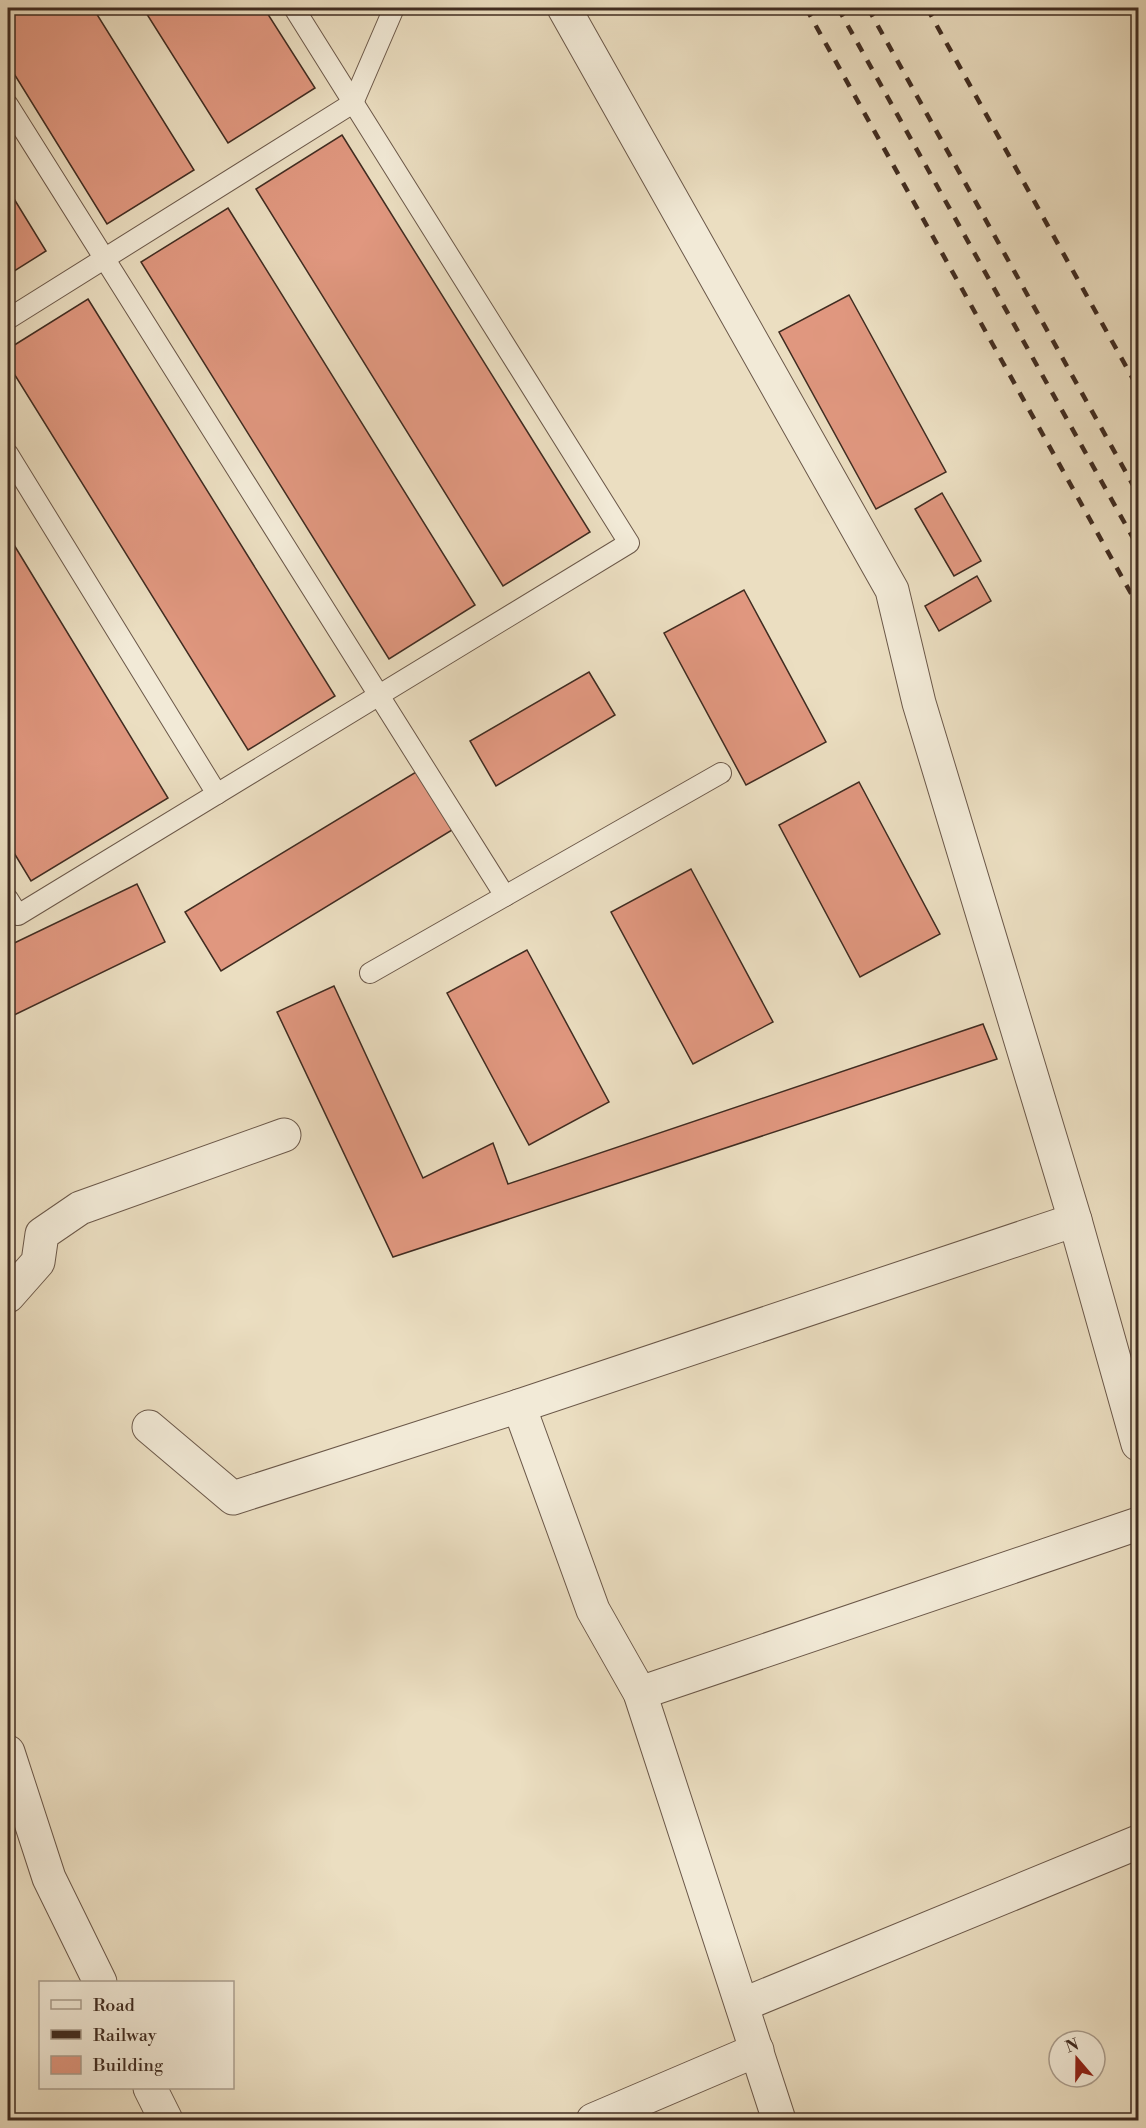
<svg xmlns="http://www.w3.org/2000/svg" width="1146" height="2128" viewBox="0 0 1146 2128" font-family="'Libre Bodoni',serif">
	<rect width="100%" height="100%" fill="#ebdec1"/>
	<filter id="stains"><feTurbulence type="fractalNoise" baseFrequency=".00333" numOctaves="4"/><feColorMatrix values="0 0 0 0 .2 0 0 0 0 .09 0 0 0 0 .02 0 0 0 .5 -.17"/></filter>
	<radialGradient id="worn" r=".72"><stop offset=".6" stop-color="#630" stop-opacity="0"/><stop offset="1" stop-color="#630" stop-opacity=".3"/></radialGradient>
	<!-- building -->
	<g fill="#e0977f" stroke="#402c21" stroke-width="1.5">
		<polygon points="8,8 93,8 194,170 107,224 8,64"/>
		<polygon points="143,8 264,8 315,88 228,143"/>
		<polygon points="342,135 590,532 503,586 256,189"/>
		<polygon points="8,189 46,251 8,275"/>
		<polygon points="228,208 475,605 389,659 141,262"/>
		<polygon points="849,295 946,472 876,509 779,332"/>
		<polygon points="88,299 335,696 248,750 8,364 8,349"/>
		<polygon points="942,493 981,561 954,576 915,509"/>
		<polygon points="8,535 168,798 31,881 8,843"/>
		<polygon points="977,576 991,601 939,631 925,606"/>
		<polygon points="744,590 826,742 746,785 664,633"/>
		<polygon points="589,672 615,715 496,786 470,741"/>
		<polygon points="421,769 457,827 221,971 185,912"/>
		<polygon points="859,782 940,934 860,977 779,825"/>
		<polygon points="691,869 773,1022 693,1064 611,912"/>
		<polygon points="137,884 165,942 8,1018 8,946"/>
		<polygon points="527,950 609,1102 529,1145 447,993"/>
		<polygon points="334,986 423,1178 493,1143 508,1184 983,1024 997,1059 393,1257 277,1012"/>
	</g>
	<g fill="none" stroke-linecap="round" stroke-linejoin="round">
		<!-- lane casing -->
		<g stroke="#6b5849" stroke-width="22">
			<g id="lane">
				<polyline points="8,105 505,896 721,773"/>
				<polyline points="8,319 353,103 394,8"/>
				<polyline points="8,454 217,794"/>
				<polyline points="8,899 18,915 629,543 294,8"/>
				<polyline points="370,973 505,896"/>
			</g>
		</g>
		<!-- street casing -->
		<g stroke="#6b5849" stroke-width="35">
			<g id="street">
				<polyline points="564,8 892,590 919,703 1075,1220 1138,1444"/>
				<polyline points="8,1296 38,1262 42,1234 80,1208 284,1135"/>
				<polyline points="519,1406 593,1610 640,1693 779,2120"/>
				<polyline points="149,1427 233,1498 519,1406 1075,1220"/>
				<polyline points="640,1693 1138,1524"/>
				<polyline points="8,1752 49,1878 100,1982"/>
				<polyline points="742,2005 1138,1842"/>
				<polyline points="150,2088 166,2120"/>
				<polyline points="593,2120 757,2050"/>
			</g>
		</g>
		<!-- lane -->
		<use href="#lane" stroke="#f2ead7" stroke-width="20"/>
		<!-- street -->
		<use href="#street" stroke="#f2ead7" stroke-width="33"/>
		<!-- rail -->
		<g stroke="#402c21" stroke-width="4.5" stroke-dasharray="10 10" stroke-linecap="butt">
			<polyline points="806,8 1138,606"/>
			<polyline points="838,8 1138,547"/>
			<polyline points="868,8 1138,494"/>
			<polyline points="927,8 1138,388"/>
		</g>
	</g>
	<!-- margin -->
	<rect width="1146" height="2128" fill="none" stroke="#ebdec1" stroke-width="30"/>
	<rect x="9" y="9" width="1128" height="2110" fill="none" stroke="#402c21" stroke-width="3"/>
	<rect x="15" y="15" width="1116" height="2098" fill="none" stroke="#402c21" stroke-width="1.5"/>
	<!-- legend -->
	<rect x="39" y="1981" width="195" height="108" fill="#f2ead7" stroke="#ab9e8e" stroke-width="1.5"/>
	<rect x="51" y="2000" width="30" height="9" fill="#f2ead7" stroke="#ab9e8e" stroke-width="1.5"/>
	<text x="93" y="2011" font-size="18" fill="#402c21">Road</text>
	<rect x="51" y="2030" width="30" height="9" fill="#402c21" stroke="#ab9e8e" stroke-width="1.5"/>
	<text x="93" y="2041" font-size="18" fill="#402c21">Railway</text>
	<rect x="51" y="2056" width="30" height="18" fill="#e0977f" stroke="#ab9e8e" stroke-width="1.5"/>
	<text x="93" y="2071" font-size="18" fill="#402c21">Building</text>
	<!-- north arrow -->
	<g transform="translate(1077 2059) rotate(340)"><circle r="28" fill="#f2ead7" stroke="#ab9e8e" stroke-width="1.5"/>
	<path d="M0-4.5L10 22L0 15L-10 22Z" fill="#8f2418"/>
	<text y="-9" font-size="16" font-weight="bold" text-anchor="middle" fill="#402c21">N</text>
	</g>
	<rect width="100%" height="100%" filter="url(#stains)"/>
	<rect width="100%" height="100%" fill="url(#worn)"/>
</svg>
